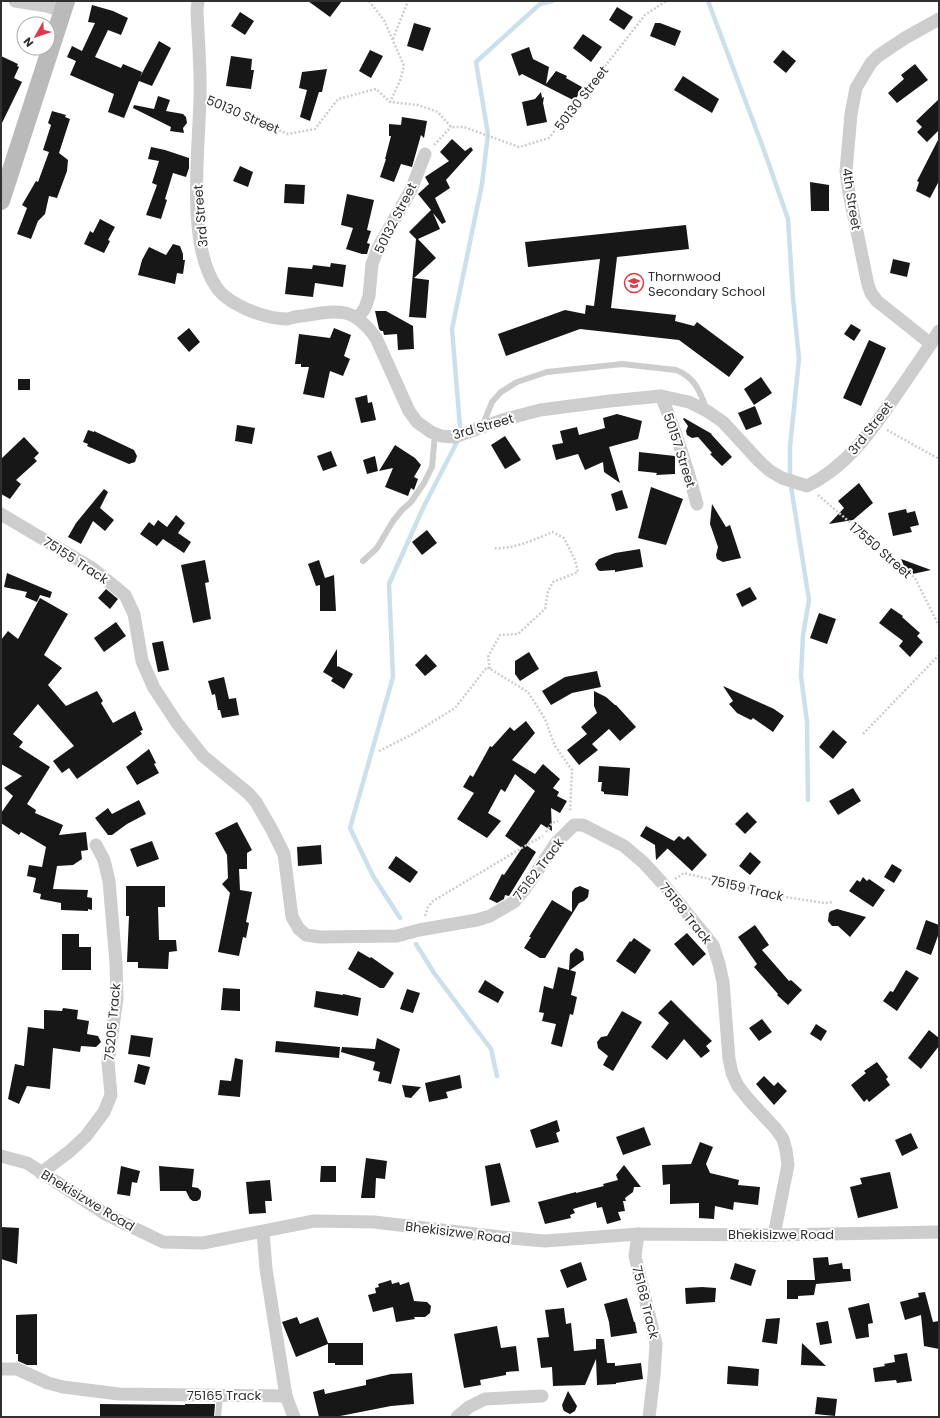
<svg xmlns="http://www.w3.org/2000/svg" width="940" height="1418" viewBox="0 0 940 1418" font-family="Poppins,sans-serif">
	<rect width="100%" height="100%" fill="#fff"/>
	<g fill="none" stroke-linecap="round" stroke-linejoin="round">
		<!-- stream -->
		<g stroke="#cbe0eb" stroke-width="4.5">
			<polyline points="708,1 765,153 788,219 793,298 799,359 790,447 790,480 809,600 803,635 801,676 807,722 808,800"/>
			<polyline points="460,427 452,329 482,184 488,134 476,62 540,4 552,1"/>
			<polyline points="400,918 373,876 350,828 393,677 389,584 424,506 457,442"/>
			<polyline points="416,944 434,973 491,1049 497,1076"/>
		</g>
	</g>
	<!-- building -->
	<g fill="#171717">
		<polygon points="308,1 342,1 330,17"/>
		<polygon points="92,5 113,11 128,18 121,35 108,30 95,57 121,68 123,64 142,72 140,77 159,41 171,48 152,86 139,81 124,118 108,112 114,94 70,75 76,61 67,57 72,46 82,51 95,23 88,22"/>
		<polygon points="617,7 633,17 624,30 609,20"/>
		<polygon points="240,12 254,21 245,35 231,26"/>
		<polygon points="414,23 431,28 423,51 407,46"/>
		<polygon points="655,23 660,23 681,31 675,46 650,36"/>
		<polygon points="583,34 602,47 591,62 573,48"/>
		<polygon points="529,47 533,59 549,67 546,84 556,71 567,76 566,78 582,87 575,101 522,74 519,76 511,54"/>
		<polygon points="370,50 383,56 371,78 359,71"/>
		<polygon points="783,50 796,61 786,73 773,62"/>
		<polygon points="1,56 18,64 17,66 19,67 14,78 22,82 1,125"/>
		<polygon points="231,56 252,59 251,70 254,70 251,89 226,86"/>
		<polygon points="915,64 928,80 897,103 888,93 904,79 901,75"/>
		<polygon points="327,69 322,92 319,92 310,121 300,117 307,90 299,88 302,72"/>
		<polygon points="683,76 719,99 712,113 674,90"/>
		<polygon points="541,92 542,98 544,97 543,103 547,122 527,126 522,102 535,99"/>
		<polygon points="158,96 170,100 166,111 183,114 186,117 187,123 183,128 184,133 170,131 171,127 133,108 134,105 154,109"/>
		<polygon points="939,99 939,130 927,142 917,132 922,127 916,121"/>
		<polygon points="52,111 66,115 65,117 70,119 59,153 68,160 67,171 57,198 49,196 45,214 38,221 31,239 17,234 27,208 22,205 36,181 38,182 49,152 43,150 51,125 48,123"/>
		<polygon points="402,117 427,121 424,138 421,135 412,167 401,164 394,182 380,177 386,159 385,159 391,136 389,136 389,124 401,125"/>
		<polygon points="939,138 939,181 930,198 916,191 919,182 917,181"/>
		<polygon points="452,139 465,151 471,147 473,150 446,180 450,188 435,198 446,222 442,224 433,213 440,229 418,239 436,258 414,278 429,280 426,318 409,317 416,239 409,232 431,210 418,194 429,184 425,177 449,161 440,152"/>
		<polygon points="151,147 165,150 189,158 189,168 186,177 173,173 165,199 167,200 161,219 146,215 157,185 152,183 159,161 148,159"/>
		<polygon points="240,166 253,172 248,187 233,181"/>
		<polygon points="810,182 829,185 829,211 811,211"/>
		<polygon points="285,184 305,185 304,204 284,203"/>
		<polygon points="347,194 374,200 367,230 371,231 367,243 370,244 367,254 362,254 346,249 353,228 341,225"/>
		<polygon points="100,219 115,227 108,240 110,241 104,253 84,244 90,231 93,233"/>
		<polygon points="686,225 689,249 617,257 611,308 676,315 675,321 694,326 697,322 744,357 729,377 679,340 580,329 506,356 498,334 565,310 585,314 586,305 594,306 600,259 528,267 525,242"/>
		<polygon points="173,244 180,246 183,254 183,260 185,260 183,274 177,273 175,284 138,275 142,260 149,247 166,255"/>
		<polygon points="893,259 910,263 907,277 890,273"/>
		<polygon points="331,263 346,265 343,287 315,283 313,297 285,294 288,267 312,269 313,265 330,267"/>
		<polygon points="375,311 386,311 413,326 414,349 398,350 397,334 384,335 383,331 381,331 379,329"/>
		<polygon points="851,324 861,330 854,341 844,334"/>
		<polygon points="189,328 200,342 189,352 177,338"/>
		<polygon points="334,328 351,335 344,356 350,359 343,376 330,371 324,398 303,394 309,367 301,367 301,364 295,364 299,334 330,338"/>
		<polygon points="869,340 886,348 861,406 843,398"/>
		<polygon points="761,377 772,393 754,405 744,389"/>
		<rect x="18" y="379" width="12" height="11"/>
		<polygon points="367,395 368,403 372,402 376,420 361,423 355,398"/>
		<polygon points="755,406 762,424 746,430 738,413"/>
		<polygon points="617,414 642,421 638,439 609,447 620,483 604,472 603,462 585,470 578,454 556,460 552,445 563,443 560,431 577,427 579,435 605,428 603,418"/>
		<polygon points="684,418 712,434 711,434 732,457 722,466 710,454 712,453 698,437 692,438 687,435 686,431 688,426 683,419"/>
		<polygon points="237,425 255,428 252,444 235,441"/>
		<polygon points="88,430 94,432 94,431 134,450 137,456 135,462 129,464 87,446 88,444 83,442"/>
		<polygon points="505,436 521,460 505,469 491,445"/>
		<polygon points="24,437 39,453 34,458 37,461 16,480 21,484 10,499 1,494 1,459"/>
		<polygon points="395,445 415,458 421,465 414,477 418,479 414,490 411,488 408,496 385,487 393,468 379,471"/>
		<polygon points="331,451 337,466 323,471 317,456"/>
		<polygon points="639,452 675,456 675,474 656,475 657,473 638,471"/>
		<polygon points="375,456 378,471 367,474 363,460"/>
		<polygon points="859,483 873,503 853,520 829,524 844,508 838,501"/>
		<polygon points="651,487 683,499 666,545 638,538"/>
		<polygon points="104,489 108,492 100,508 114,520 105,531 93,521 81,544 68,537 76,523"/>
		<polygon points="622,490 628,508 616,511 611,494"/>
		<polygon points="712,504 726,527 730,525 741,558 723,562 717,559 716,555 718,547 710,524"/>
		<polygon points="906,509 907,513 915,511 919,525 910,527 912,532 893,536 888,513"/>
		<polygon points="176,515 185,523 178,533 191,542 184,553 163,539 157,546 140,534 149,522 154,526 158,520 167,527"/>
		<polygon points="427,530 437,543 422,555 412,542"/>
		<polygon points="640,549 643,567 615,572 615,570 600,571 598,570 595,564 599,559 615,553"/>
		<polygon points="901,559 931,570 908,575"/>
		<polygon points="205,560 209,582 205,583 211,619 193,623 181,565"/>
		<polygon points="319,560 325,578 334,575 336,611 320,611 320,585 316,586 308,564"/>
		<polygon points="7,573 52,592 50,598 40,595 37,602 25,597 27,592 4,587"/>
		<polygon points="750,587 757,599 742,607 736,594"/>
		<polygon points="106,589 118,599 110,609 98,598"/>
		<polygon points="40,598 68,614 44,655 62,668 48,685 66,706 97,691 103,701 101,703 113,723 135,711 143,730 140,731 142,734 77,779 69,768 62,773 53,761 74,746 38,704 13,734 23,742 19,747 50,767 27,804 36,810 35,813 63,825 59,835 86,832 88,850 81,851 82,859 73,865 57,866 53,889 88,890 87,897 92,898 92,910 88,909 88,911 61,910 61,903 40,899 41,894 33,892 36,878 27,876 29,865 42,867 46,847 21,832 19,835 1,823 1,813 13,796 4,788 22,776 1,764 1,640 8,631 18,639"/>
		<polygon points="891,608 903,616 902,617 920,633 917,636 923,642 910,657 899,646 903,641 879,623"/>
		<polygon points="819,613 836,619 827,644 810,638"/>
		<polygon points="116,622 126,636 104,652 94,638"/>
		<polygon points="163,641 169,670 158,672 152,643"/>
		<polygon points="337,649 337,667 338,666 353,674 344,689 331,681 333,678 323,672"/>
		<polygon points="529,652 539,669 520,681 515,674 515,661"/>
		<polygon points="426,654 437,666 425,676 415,665"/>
		<polygon points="597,671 601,687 572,693 551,705 542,691 565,677"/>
		<polygon points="224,677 229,699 236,698 239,715 222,718 220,710 218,710 215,694 212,695 208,681"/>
		<polygon points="723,686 774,709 784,716 773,732 753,718 751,720 737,713 729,704 733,701"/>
		<polygon points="594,691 606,697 615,705 616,705 636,727 620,741 609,729 592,744 598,750 579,765 567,750 587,734 581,727 597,713 594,706"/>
		<polygon points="526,721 535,733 512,760 535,774 543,764 560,779 553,788 559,792 557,796 567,801 560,813 551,808 552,831 541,824 526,845 536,852 509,896 505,895 504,899 497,903 489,899 502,874 504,875 522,848 505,836 535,791 515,774 505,792 501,789 488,813 501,821 487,838 457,819 474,793 463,787 470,775 473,777 490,746 492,747 510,727 514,731"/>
		<polygon points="833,730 847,742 833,759 819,747"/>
		<polygon points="149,749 156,763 154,764 159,773 137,785 126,767"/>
		<polygon points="599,766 630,768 628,796 604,794 604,792 601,791 602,782 598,782"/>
		<polygon points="853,788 861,801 838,815 829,801"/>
		<polygon points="139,800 146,814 127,824 112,835 108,835 95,818 108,808 112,814"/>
		<polygon points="747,812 757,822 745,834 735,824"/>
		<polygon points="237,822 252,850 247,853 247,869 239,869 240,890 252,892 246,922 249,923 246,938 243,937 239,956 218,952 230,893 222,884 228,878 227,855 215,833"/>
		<polygon points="646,826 674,841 679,836 684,840 688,836 707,855 692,871 667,848 670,846 656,860 655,845 640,836"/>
		<polygon points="152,841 159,859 137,867 130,849"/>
		<polygon points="321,845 322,864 298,866 297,847"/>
		<polygon points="750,852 761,862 750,875 739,866"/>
		<polygon points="396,856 418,872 410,883 388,868"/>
		<polygon points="892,864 902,870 894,883 884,877"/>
		<polygon points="863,877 867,881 869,879 885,890 873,907 849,891 857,880 860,882"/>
		<polygon points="126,886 165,886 165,907 158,907 159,940 176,940 177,951 169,952 168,969 138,968 138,962 127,962 129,916 126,916"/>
		<polygon points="580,886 589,890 588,897 584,901 579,903 545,958 540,958 524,948 531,937 529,937 552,900 572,912 572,892 575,888"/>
		<polygon points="837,909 866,917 850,937 838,926 832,926 828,921 829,913 831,911"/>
		<polygon points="926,920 939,925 939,933 931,955 916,949"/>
		<polygon points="755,925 769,945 762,950 789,981 791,980 802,990 788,1005 777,995 778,994 754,967 757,964 738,937"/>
		<polygon points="687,933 706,954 693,966 674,944"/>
		<polygon points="62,934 79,934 79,947 91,947 91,970 62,970"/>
		<polygon points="634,938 651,950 635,974 616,961 630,941 631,942"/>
		<polygon points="576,948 583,952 584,960 570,970 576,972 571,995 577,997 573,1015 570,1014 562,1047 551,1044 556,1024 542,1021 544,1013 539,1012 544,986 553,989 558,967 569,970 570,954"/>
		<polygon points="358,951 370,958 371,957 394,973 384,988 380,988 348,969"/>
		<polygon points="906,970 919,978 897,1011 883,1001 890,991 893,992"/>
		<polygon points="485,980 504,992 498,1003 478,992"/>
		<polygon points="223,988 240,989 240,1011 221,1010"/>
		<polygon points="407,989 420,993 413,1013 400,1009"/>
		<polygon points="316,991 343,995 343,994 361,998 358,1016 314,1007"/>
		<polygon points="671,1000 712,1041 706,1046 710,1051 701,1058 684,1039 667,1060 651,1047 669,1023 658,1013"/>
		<polygon points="63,1008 78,1010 77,1019 89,1021 87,1034 98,1036 101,1042 96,1047 81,1046 80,1052 53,1048 50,1089 27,1086 19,1104 8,1099 15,1064 24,1066 28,1027 44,1029 44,1010 62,1011"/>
		<polygon points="622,1011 642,1022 613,1071 603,1065 608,1056 598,1048 597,1042 601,1037 607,1036"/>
		<polygon points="762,1019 772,1032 759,1041 749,1028"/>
		<polygon points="816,1024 827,1031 821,1041 810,1034"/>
		<polygon points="929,1030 939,1038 939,1046 921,1069 908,1058"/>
		<polygon points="131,1035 153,1038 150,1057 128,1054"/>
		<polygon points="377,1038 400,1049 391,1084 378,1081 380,1072 373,1070 375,1062 341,1052 342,1047 375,1049"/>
		<polygon points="276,1041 340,1047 339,1058 275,1052"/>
		<polygon points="235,1058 243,1060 240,1097 218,1095 220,1080 231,1081"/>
		<polygon points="877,1062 888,1077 886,1079 890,1085 869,1102 867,1099 864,1102 851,1085 866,1073 864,1071"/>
		<polygon points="138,1064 150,1067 145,1085 134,1082"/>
		<polygon points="460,1075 462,1088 446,1092 448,1098 429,1102 425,1083"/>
		<polygon points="764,1076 774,1086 778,1082 787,1091 774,1105 756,1084"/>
		<polygon points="402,1085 421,1087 411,1098 405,1097"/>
		<polygon points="557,1120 560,1131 556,1133 559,1142 536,1148 530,1130"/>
		<polygon points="644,1127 651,1145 623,1155 616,1137"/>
		<polygon points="911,1133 918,1148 902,1156 895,1140"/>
		<polygon points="700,1142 713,1147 706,1164 710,1173 739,1180 738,1185 760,1187 758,1205 734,1202 733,1210 715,1206 714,1219 699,1218 699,1203 670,1204 670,1184 663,1185 662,1165 691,1164"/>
		<polygon points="366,1158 387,1161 385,1179 376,1178 375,1198 361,1198"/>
		<polygon points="500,1163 510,1202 491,1206 485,1166"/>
		<polygon points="624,1165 641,1187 634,1187 633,1192 625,1198 626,1201 623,1201 625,1211 618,1212 621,1220 607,1224 602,1207 597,1208 596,1202 573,1209 575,1213 570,1215 571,1218 545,1224 538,1202 576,1192 576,1193 604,1186 603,1184 618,1180 616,1175"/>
		<polygon points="121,1166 140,1171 137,1183 132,1182 130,1196 117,1194"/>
		<polygon points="159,1166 194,1169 192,1187 198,1188 201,1191 201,1195 200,1199 197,1201 193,1201 190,1199 186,1191 160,1191"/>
		<polygon points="321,1166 336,1166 336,1182 320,1182"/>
		<polygon points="890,1172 898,1208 858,1218 850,1187 862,1184 860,1178"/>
		<polygon points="270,1180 272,1201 265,1201 266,1213 249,1214 246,1182"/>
		<polygon points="1,1227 19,1228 17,1264 1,1259"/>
		<polygon points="828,1257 829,1265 842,1263 843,1269 850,1269 851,1281 816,1284 814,1295 798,1296 798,1299 787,1299 787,1280 815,1280 813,1258"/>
		<polygon points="581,1262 587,1280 567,1288 560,1270"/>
		<polygon points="735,1263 756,1270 751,1286 730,1279"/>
		<polygon points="391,1280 392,1284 399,1282 400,1285 409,1282 414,1301 427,1302 431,1306 430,1313 425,1317 414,1317 415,1319 396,1322 393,1307 373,1312 368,1295 376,1293 375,1288 379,1287 378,1284"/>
		<polygon points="702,1287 716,1288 715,1302 686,1304 685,1288"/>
		<polygon points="925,1292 933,1322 939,1321 939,1349 924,1346 921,1315 905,1320 900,1302 919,1297 918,1293"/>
		<polygon points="627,1298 634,1322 635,1322 637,1333 611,1337 609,1322 604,1304"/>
		<polygon points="869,1303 873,1323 868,1324 869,1337 856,1339 848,1308"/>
		<polygon points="564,1308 566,1324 571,1323 574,1351 596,1349 596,1339 604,1339 607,1363 615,1363 615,1366 641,1363 643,1379 616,1383 616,1384 597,1385 596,1359 585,1385 553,1386 552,1367 541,1368 537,1338 549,1337 545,1310"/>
		<polygon points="37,1314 37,1365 27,1365 18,1361 18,1354 16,1354 16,1315"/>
		<polygon points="297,1317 300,1324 318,1317 328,1343 363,1343 363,1365 335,1365 335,1363 328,1363 328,1344 296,1357 282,1322"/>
		<polygon points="780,1318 777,1344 762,1342 766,1319"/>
		<polygon points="828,1321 832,1343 820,1345 816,1323"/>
		<polygon points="497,1326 501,1348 516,1346 519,1371 506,1372 506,1375 480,1380 481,1385 464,1388 454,1334"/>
		<polygon points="802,1343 826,1366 801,1365"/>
		<polygon points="907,1353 912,1381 897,1383 896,1380 875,1382 873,1368 885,1366 884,1364 895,1362 894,1355"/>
		<polygon points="728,1366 759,1369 758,1386 727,1384"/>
		<polygon points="412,1373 414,1404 391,1406 335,1417 319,1417 313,1392 324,1389 325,1394 366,1385 366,1380 391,1374"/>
		<polygon points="568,1391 577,1406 575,1411 570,1414 564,1411 563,1409 562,1405"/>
		<polygon points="817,1397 837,1399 835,1416 815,1414"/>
		<polygon points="100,1404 185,1405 185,1404 215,1404 214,1417 100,1417"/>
	</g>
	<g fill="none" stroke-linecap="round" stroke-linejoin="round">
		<!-- path -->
		<g stroke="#cdcdcd" stroke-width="2.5" stroke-dasharray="2 2" stroke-linecap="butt">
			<polyline points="369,1 384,20 404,66 400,81 390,102"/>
			<polyline points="393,39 408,1"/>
			<polyline points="213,102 288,134 315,129 338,99 376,89 390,102 418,105 438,112 451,127 464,127 519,147 549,138 645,15 666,1"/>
			<polyline points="434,145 451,127"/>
			<polyline points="887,430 939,459"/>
			<polyline points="818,495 915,578 939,626"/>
			<path d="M490,669L488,657L500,635L518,634L545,609L548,591L553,582L578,572L575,560L564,538L553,532C535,539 513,550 493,548"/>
			<polyline points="863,734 939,655"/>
			<polyline points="379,751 413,734 455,708 487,667 528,692 545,719 555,746 572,770 570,812"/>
			<polyline points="546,832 552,823 558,821"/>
			<polyline points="675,879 684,873 785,897 824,903 834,902"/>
			<polyline points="425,916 428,907 433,901 530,843 543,836"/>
		</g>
		<!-- lane -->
		<g stroke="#cdcdcd" stroke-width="6">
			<path d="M482,427L492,402L501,392L517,382L547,372L622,364L676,370C695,377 700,392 707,410"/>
			<polyline points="363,561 377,548 393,521 402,510 411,502 424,483 432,467 435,434"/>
			<polyline points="218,1417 220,1395"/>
		</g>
		<!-- street -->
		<g stroke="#cdcdcd" stroke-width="13">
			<polyline points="15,1 47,6 62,11"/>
			<path d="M198,1L197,10C198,39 201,69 200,98C199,150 186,245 217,288C224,298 236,304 246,309C260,315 272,319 287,319C292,318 297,316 302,316C338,310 353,306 376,338L409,411L417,422L431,432L441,436L455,437L502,420L540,410L610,401L661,396L689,402L707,411L723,422L760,462L770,471L782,478L807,486C848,466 873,429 898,392C912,372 926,352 939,331"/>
			<polyline points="358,318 365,308 369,296 372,264 378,248 411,190 425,154"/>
			<polyline points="931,344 877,301 871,293 868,285 849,193 846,171 851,114 856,88 871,63 878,56 905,38 939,19"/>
			<path d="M661,396C676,431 687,467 697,504"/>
			<polyline points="1,514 92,568 125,595 134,614 142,661 154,688 177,723 203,756 248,793 256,802 272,830 284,854 292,917 299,929 306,935 320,937 397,936 419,930 477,920 490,916 514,902 524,890 557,842 574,825 583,825 624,846 644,863 665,886 713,945 719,964 723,982 729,1059 732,1073 738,1086 749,1100 776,1129 783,1139 786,1150 788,1165 774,1235"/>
			<polyline points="1,1156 27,1163 107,1215 163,1242 203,1243 314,1221 374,1222 501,1237 545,1241 638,1234 774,1235 939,1232"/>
			<polyline points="41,1173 70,1151 86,1136 104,1112 111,1095 108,1062 117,998 116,963 109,881 104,860 96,845"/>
			<polyline points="263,1232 266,1269 286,1396 294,1417"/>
			<polyline points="638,1234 635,1256 656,1344 654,1375 649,1417"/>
			<polyline points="1,1369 17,1369 48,1383 63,1387 119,1394 286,1396"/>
			<polyline points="457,1417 469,1407 485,1399 542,1396"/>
		</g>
		<!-- secondary -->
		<polyline stroke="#bababa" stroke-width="18" points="1,201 66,1"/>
	</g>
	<!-- icons -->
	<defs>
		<g id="school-ring" transform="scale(1)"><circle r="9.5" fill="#fff" stroke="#df3949" stroke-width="1.5"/><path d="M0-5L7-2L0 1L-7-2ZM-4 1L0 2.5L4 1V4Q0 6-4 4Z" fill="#df3949"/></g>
	</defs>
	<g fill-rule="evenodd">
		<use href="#school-ring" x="634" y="283"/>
	</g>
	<g text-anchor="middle" stroke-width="4" stroke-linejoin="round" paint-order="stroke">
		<!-- street labels -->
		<g font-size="13" fill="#303030" stroke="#fff">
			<text transform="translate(581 98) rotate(-52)" y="5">50130 Street</text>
			<text transform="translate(243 114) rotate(23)" y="5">50130 Street</text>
			<text transform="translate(852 199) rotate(81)" y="5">4th Street</text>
			<text transform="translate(200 216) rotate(-95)" y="5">3rd Street</text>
			<text transform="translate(395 218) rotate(-63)" y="5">50132 Street</text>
			<text transform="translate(483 426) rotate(-16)" y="5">3rd Street</text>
			<text transform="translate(870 428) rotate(-52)" y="5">3rd Street</text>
			<text transform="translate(680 450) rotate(72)" y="5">50157 Street</text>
			<text transform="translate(881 550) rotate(41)" y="5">17550 Street</text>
			<text transform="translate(76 560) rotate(33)" y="5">75155 Track</text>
			<text transform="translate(538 869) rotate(-53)" y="5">75162 Track</text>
			<text transform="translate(747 888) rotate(13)" y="5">75159 Track</text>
			<text transform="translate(686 913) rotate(51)" y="5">75158 Track</text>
			<text transform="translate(112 1022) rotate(-85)" y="5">75205 Track</text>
			<text transform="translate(88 1200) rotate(31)" y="5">Bhekisizwe Road</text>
			<text transform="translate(458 1232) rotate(7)" y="5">Bhekisizwe Road</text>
			<text x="781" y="1239">Bhekisizwe Road</text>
			<text transform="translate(646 1302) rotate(76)" y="5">75168 Track</text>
			<text x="224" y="1400">75165 Track</text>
		</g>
		<!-- poi labels -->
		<g font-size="13" fill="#303030" stroke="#fff" text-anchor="start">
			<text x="648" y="281">Thornwood<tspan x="648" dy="15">Secondary School</tspan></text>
		</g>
	</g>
	<!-- border -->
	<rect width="940" height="1418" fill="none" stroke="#303030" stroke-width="4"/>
	<!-- north arrow -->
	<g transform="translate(36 36) rotate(231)"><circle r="19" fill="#ffffff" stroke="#acacac"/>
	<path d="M0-3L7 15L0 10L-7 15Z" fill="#df3949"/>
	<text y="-6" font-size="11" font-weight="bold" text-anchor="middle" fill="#303030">N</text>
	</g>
</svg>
